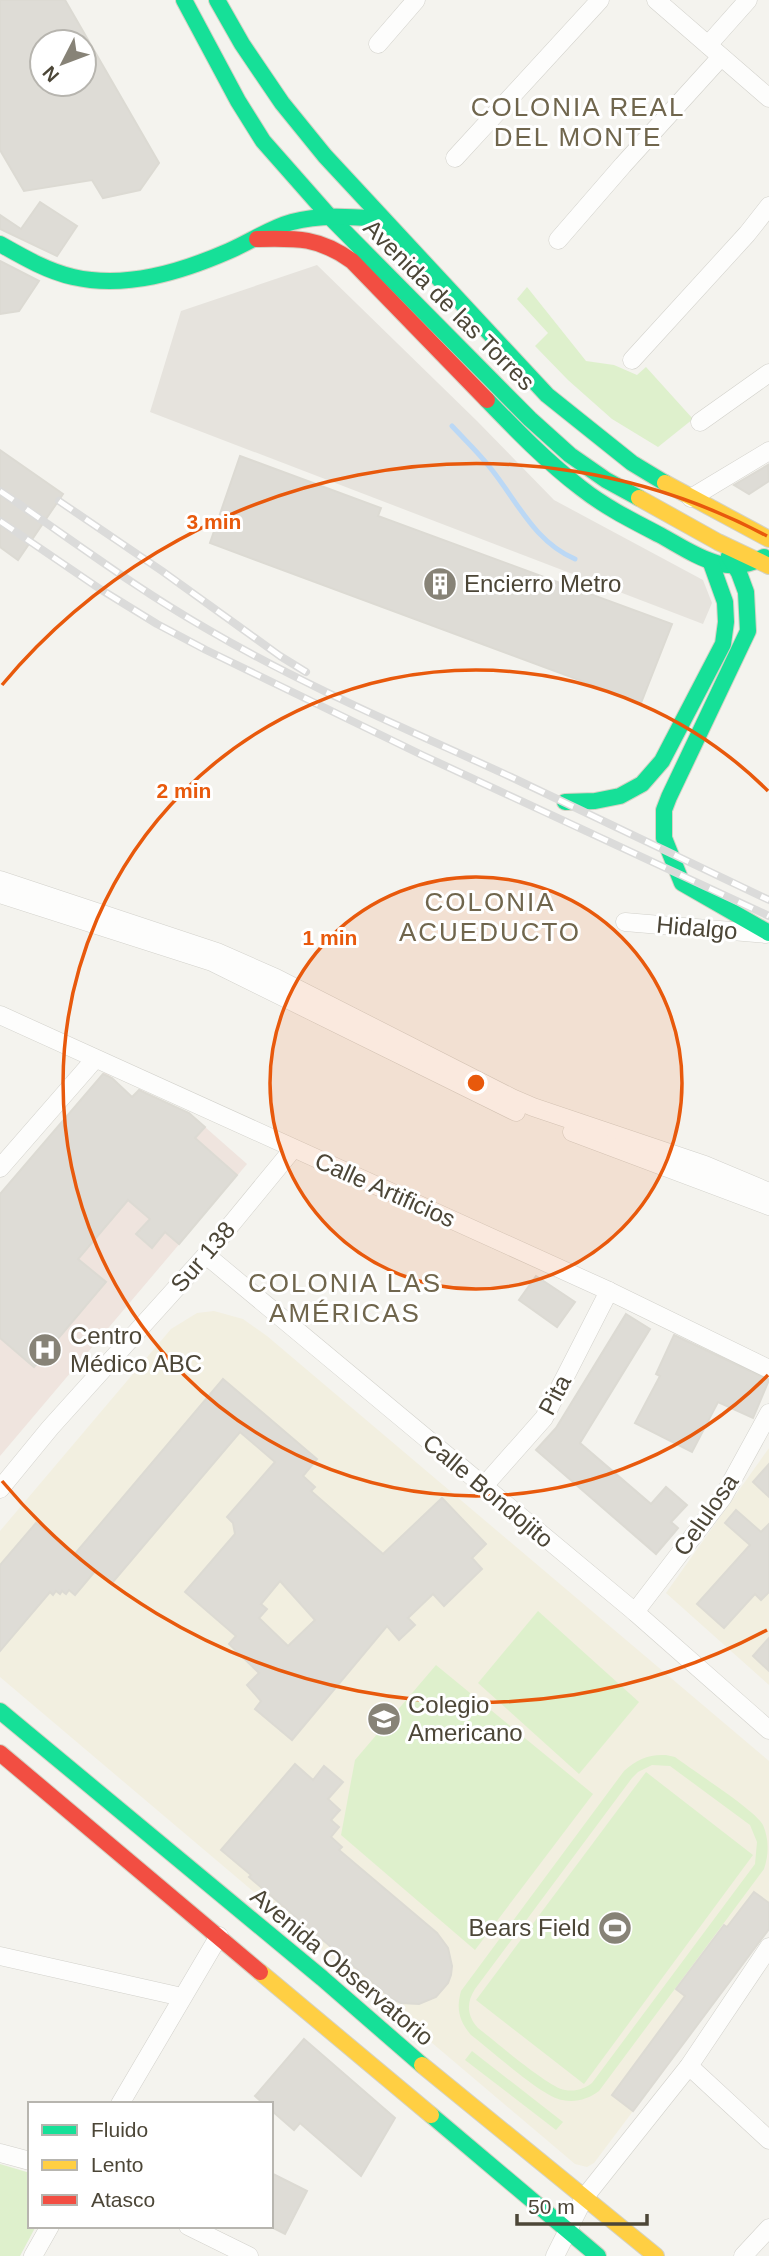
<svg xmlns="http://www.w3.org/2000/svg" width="769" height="2256" viewBox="0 0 769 2256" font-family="Helvetica,sans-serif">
	<rect width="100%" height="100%" fill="#f4f3ee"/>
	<!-- industrial -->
	<polygon fill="#e6e3dd" points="317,265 477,421 554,500 703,580 712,603 703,624 150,412 181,311"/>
	<!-- education -->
	<g fill="#f2efe0">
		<polygon points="214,1311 243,1319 267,1336 769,1761 769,1930 594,2163 587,2167 575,2164 0,1677 0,1531 171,1329 197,1313"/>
		<polygon points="769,1448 769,1685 666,1593"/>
	</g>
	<!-- medical -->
	<polygon fill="#efe4de" points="105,1071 132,1097 140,1089 173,1119 185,1117 189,1113 247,1164 0,1456 0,1194"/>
	<!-- green -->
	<g fill="#def0cc" fill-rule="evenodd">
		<polygon points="527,287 586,361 614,365 637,375 646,367 693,419 658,447 612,419 568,380 535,346 548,333 517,299"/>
		<polygon points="538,1611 639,1702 579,1774 478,1683"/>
		<polygon points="436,1665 593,1794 475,1950 341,1835 355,1760"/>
		<path d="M666,1755L675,1757C692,1770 755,1810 763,1825C769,1839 769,1854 764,1869L599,2091C588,2099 576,2103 562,2100C541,2096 491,2050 471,2035C459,2021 456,2009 461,1991L624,1771C637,1759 649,1754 666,1755ZM652,1765L670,1766L750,1825L757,1842L755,1864L592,2083C584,2089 575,2092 565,2090C548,2087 495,2041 478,2028C467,2016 466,2003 475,1989L632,1778L638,1772Z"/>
		<polygon points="646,1772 753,1855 584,2084 476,2000"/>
		<polygon points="472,2051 563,2122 556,2130 465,2060"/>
		<polygon points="0,2164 30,2173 30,2226 36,2226 20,2256 0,2256"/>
	</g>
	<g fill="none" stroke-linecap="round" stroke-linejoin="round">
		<!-- stream -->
		<path stroke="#bbd8f5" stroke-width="5" d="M452,426C465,440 480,454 492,470C518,503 535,542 575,559"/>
	</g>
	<!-- building -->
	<g fill="#dedcd6" stroke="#dcdad3" stroke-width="2" fill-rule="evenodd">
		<path d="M0,0H65L159,163L140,190L103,198L92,180L24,191L0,150ZM42,42H84V84H42Z"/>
		<polygon points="40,202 77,226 57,256 0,229 0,215 21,229"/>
		<polygon points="0,261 39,281 19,311 0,314"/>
		<polygon points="0,450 63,494 18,560 0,547"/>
		<polygon points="240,456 381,508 378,516 672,624 641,703 210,543"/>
		<polygon points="768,465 769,481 749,494 734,485"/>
		<polygon points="103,1074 112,1078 132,1097 139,1090 189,1113 205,1127 195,1138 237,1175 179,1244 165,1232 152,1248 136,1234 150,1219 128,1200 78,1259 106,1282 34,1367 0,1338 0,1194"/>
		<polygon points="536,1276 575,1302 557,1327 519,1300"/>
		<polygon points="626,1314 650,1329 580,1443 651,1504 666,1487 687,1505 671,1522 678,1528 656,1554 536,1450 556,1428"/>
		<polygon points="674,1335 769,1380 753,1418 718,1402 692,1452 635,1423 660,1376 656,1374"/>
		<path d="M223,1379L317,1459L303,1476L315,1487L311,1491L383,1554L442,1498L486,1544L472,1558L482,1569L444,1606L433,1594L408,1618L415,1625L399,1640L387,1626L292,1740L255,1709L261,1701L247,1685L259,1673L229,1644L236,1636L185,1592L235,1534L233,1523L227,1517L275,1462L240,1432L112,1583L96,1570L75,1595L69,1590L66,1594L62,1591L60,1594L56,1591L53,1595L50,1592L0,1651V1565L36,1523L74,1555ZM280,1581L315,1620L288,1646L259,1618L267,1609L261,1604Z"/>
		<polygon points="769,1464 769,1497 753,1482"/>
		<polygon points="736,1510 761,1532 769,1524 769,1592 761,1600 755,1594 724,1628 697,1604 750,1545 725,1523"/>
		<polygon points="769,1638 769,1671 753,1656"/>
		<polygon points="295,1764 313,1780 324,1766 343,1782 328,1799 340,1810 331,1820 339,1827 331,1837 342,1847 339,1850 437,1933 448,1948 452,1966 451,1975 448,1983 436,1997 419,2004 401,2003 392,1999 249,1877 251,1875 221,1850"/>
		<polygon points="754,1892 769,1903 769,1929 633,2111 612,2095 685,1996 676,1989 724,1925 727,1927"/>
		<polygon points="304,2039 395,2118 361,2176 300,2123 294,2130 271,2110 271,2104 264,2104 255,2096"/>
		<polygon points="271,2173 307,2191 285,2234 271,2227"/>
	</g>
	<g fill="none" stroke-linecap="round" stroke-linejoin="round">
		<!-- street casing -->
		<g stroke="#d2d1cb" stroke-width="19">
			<g id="street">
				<polyline points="656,0 769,98"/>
				<polyline points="378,44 416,0"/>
				<polyline points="708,45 748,0"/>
				<polyline points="455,158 600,0"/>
				<polyline points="558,240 623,165 721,57"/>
				<polyline points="632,360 747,234 769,206"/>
				<polyline points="700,422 769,373"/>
				<polyline points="691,498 769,451"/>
				<polyline points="0,880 217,952 276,978 512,1098 533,1107 705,1165 769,1192"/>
				<polyline points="0,894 212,962 516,1112"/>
				<polyline points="625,922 766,934"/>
				<polyline points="0,1015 609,1291 769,1369"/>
				<polyline points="572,1132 769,1206"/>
				<polyline points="0,1168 95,1059"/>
				<polyline points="206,1255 635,1612 769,1730"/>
				<polyline points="483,1487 544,1418 609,1291"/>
				<polyline points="0,1489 50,1428 206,1255 293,1149"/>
				<polyline points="635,1612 723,1497 769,1413"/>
				<polyline points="0,1956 182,1997"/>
				<polyline points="689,2066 769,2140"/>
				<polyline points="120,2104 219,1936"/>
				<polyline points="0,2153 30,2161"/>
				<polyline points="188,2226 249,2256"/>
				<polyline points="33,2256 50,2226"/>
				<polyline points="555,2256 584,2198 689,2066 769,1947"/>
				<polyline points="743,2256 769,2228"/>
			</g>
		</g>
		<!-- fast casing -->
		<g stroke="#d4d2c4" stroke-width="18">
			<g id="fast">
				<polyline points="184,0 238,101 263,141 330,217 530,419 570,455 606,480 639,498"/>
				<polyline points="217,0 242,44 282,103 325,156 547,395 632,463 665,483"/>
				<path d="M0,244C23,257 47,271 73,277C126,289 181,272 229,251C250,242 270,228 292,222C322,214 353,217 383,219"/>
				<path d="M487,400C517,431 547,462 581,488C605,507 633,521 660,535C693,553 726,579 764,557"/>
				<polyline points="729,556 739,573 746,592 748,631 669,797 664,810 664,838 682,883 769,933"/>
				<polyline points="565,802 595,801 620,796 642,784 662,761 723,644 726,622 725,602 711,563"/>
				<polyline points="0,1711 322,1978 422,2065"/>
				<polyline points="431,2115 598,2256"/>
			</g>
		</g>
		<!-- slow casing -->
		<g stroke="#d4d2c4" stroke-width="18">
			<g id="slow">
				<polyline points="665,483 769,539"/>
				<polyline points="639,498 718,542 769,566"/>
				<polyline points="260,1972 431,2115"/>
				<polyline points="422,2065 656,2256"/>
			</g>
		</g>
		<!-- jam casing -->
		<g stroke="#d4d2c4" stroke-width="18">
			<g id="jam">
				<path d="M257,239C296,238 319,237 352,261L487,400"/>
				<polyline points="0,1753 260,1972"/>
			</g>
		</g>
		<!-- street -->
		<use href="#street" stroke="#fdfdfc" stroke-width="18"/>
		<!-- fast -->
		<use href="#fast" stroke="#16e098" stroke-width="16"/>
		<!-- slow -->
		<use href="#slow" stroke="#ffcf43" stroke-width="16"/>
		<!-- jam -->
		<use href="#jam" stroke="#f24e42" stroke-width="16"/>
		<!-- rail casing -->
		<g stroke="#dbdbda" stroke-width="8">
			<g id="rail">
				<path d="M0,491C68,537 135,588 207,629C304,686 409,730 511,777C597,818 683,859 769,900"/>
				<polyline points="59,501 162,571 280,656 306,672"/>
				<polyline points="0,521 100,589 157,624 206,650 422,755 769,916"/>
			</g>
		</g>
		<!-- rail -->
		<use href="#rail" stroke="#fff" stroke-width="5" stroke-dasharray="16" stroke-linecap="butt"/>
	</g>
	<!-- distance rings -->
	<circle cx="476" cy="1083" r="206" fill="#e8590c" fill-opacity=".12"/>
	<g fill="none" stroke="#e8590c" stroke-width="3.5">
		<circle cx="476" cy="1083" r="206"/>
		<path d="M768 1375A413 413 0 1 1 768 791"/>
		<path d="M767 1630A619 619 0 0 1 2 1481M2 685A619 619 0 0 1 767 536"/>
	</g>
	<!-- icons -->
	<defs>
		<g id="building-disc" transform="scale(1.75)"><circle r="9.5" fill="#878377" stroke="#fff"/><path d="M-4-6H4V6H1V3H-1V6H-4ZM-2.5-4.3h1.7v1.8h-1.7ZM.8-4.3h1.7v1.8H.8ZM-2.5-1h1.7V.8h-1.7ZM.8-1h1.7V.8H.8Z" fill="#fff"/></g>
		<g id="hospital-disc" transform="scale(1.75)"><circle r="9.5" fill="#878377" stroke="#fff"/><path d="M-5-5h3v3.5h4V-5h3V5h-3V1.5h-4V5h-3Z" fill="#fff"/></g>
		<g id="school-disc" transform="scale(1.75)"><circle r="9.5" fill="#878377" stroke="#fff"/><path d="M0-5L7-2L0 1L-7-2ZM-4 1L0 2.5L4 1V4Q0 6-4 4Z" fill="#fff"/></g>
		<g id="stadium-disc" transform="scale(1.75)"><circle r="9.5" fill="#878377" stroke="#fff"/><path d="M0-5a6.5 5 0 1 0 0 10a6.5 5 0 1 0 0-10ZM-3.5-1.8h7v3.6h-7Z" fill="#fff"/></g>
	</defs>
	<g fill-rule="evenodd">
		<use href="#building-disc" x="440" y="584"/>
		<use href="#hospital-disc" x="45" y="1350"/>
		<use href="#school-disc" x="384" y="1719"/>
		<use href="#stadium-disc" x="615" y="1928"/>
	</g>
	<g text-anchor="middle" stroke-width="6" stroke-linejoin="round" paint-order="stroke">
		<!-- street labels -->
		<g font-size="24" fill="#4c4637" stroke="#fff">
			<text transform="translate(449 305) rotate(45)" y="8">Avenida de las Torres</text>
			<text transform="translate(697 928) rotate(5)" y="8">Hidalgo</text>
			<text transform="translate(385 1190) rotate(24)" y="8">Calle Artificios</text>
			<text transform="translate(203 1257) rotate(-49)" y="8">Sur 138</text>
			<text transform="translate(555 1395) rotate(-62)" y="8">Pita</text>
			<text transform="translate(488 1491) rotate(40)" y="8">Calle Bondojito</text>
			<text transform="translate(706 1515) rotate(-55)" y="8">Celulosa</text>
			<text transform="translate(342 1967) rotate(40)" y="8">Avenida Observatorio</text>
		</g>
		<!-- poi labels -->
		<g font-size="24" fill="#4c4637" stroke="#fff" text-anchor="start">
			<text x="464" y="592">Encierro Metro</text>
			<text x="70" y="1344">Centro<tspan x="70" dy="28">Médico ABC</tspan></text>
			<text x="408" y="1713">Colegio<tspan x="408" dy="28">Americano</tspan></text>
			<text x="590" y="1936" text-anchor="end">Bears Field</text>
		</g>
		<!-- neighbourhood labels -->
		<g font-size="26" letter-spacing="2" fill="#70664d" stroke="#fff">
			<text x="578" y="116">COLONIA REAL<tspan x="578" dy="30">DEL MONTE</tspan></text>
			<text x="490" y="911">COLONIA<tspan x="490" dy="30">ACUEDUCTO</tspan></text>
			<text x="345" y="1292">COLONIA LAS<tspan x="345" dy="30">AMÉRICAS</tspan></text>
		</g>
	</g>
	<circle cx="476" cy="1083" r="10" fill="#e8590c" stroke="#fff" stroke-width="3.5"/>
	<g font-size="21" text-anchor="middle" font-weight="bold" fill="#e8590c" stroke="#fff" stroke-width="6" stroke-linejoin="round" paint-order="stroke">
		<text x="214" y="529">3 min</text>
		<text x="184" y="798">2 min</text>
		<text x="330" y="945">1 min</text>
	</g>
	<!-- legend -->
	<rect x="28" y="2102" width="245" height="126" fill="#ffffff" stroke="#b7b5af" stroke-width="2"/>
	<rect x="42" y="2125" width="35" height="10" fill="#16e098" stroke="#b7b5af" stroke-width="2"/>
	<text x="91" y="2137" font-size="21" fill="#4c4637">Fluido</text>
	<rect x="42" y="2160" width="35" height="10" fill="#ffcf43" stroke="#b7b5af" stroke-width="2"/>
	<text x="91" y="2172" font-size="21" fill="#4c4637">Lento</text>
	<rect x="42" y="2195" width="35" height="10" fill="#f24e42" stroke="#b7b5af" stroke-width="2"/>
	<text x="91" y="2207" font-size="21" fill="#4c4637">Atasco</text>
	<!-- north arrow -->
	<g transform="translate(63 63) rotate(228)"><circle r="33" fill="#ffffff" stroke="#b7b5af" stroke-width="2"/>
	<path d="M0-5L12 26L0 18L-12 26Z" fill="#878377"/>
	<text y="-10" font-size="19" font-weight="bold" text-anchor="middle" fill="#4c4637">N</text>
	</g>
	<!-- scale -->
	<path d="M517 2214v10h130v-10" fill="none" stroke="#4c4637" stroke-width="3.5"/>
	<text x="528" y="2214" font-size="21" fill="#4c4637" stroke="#ffffff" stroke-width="5" paint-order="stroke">50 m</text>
</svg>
